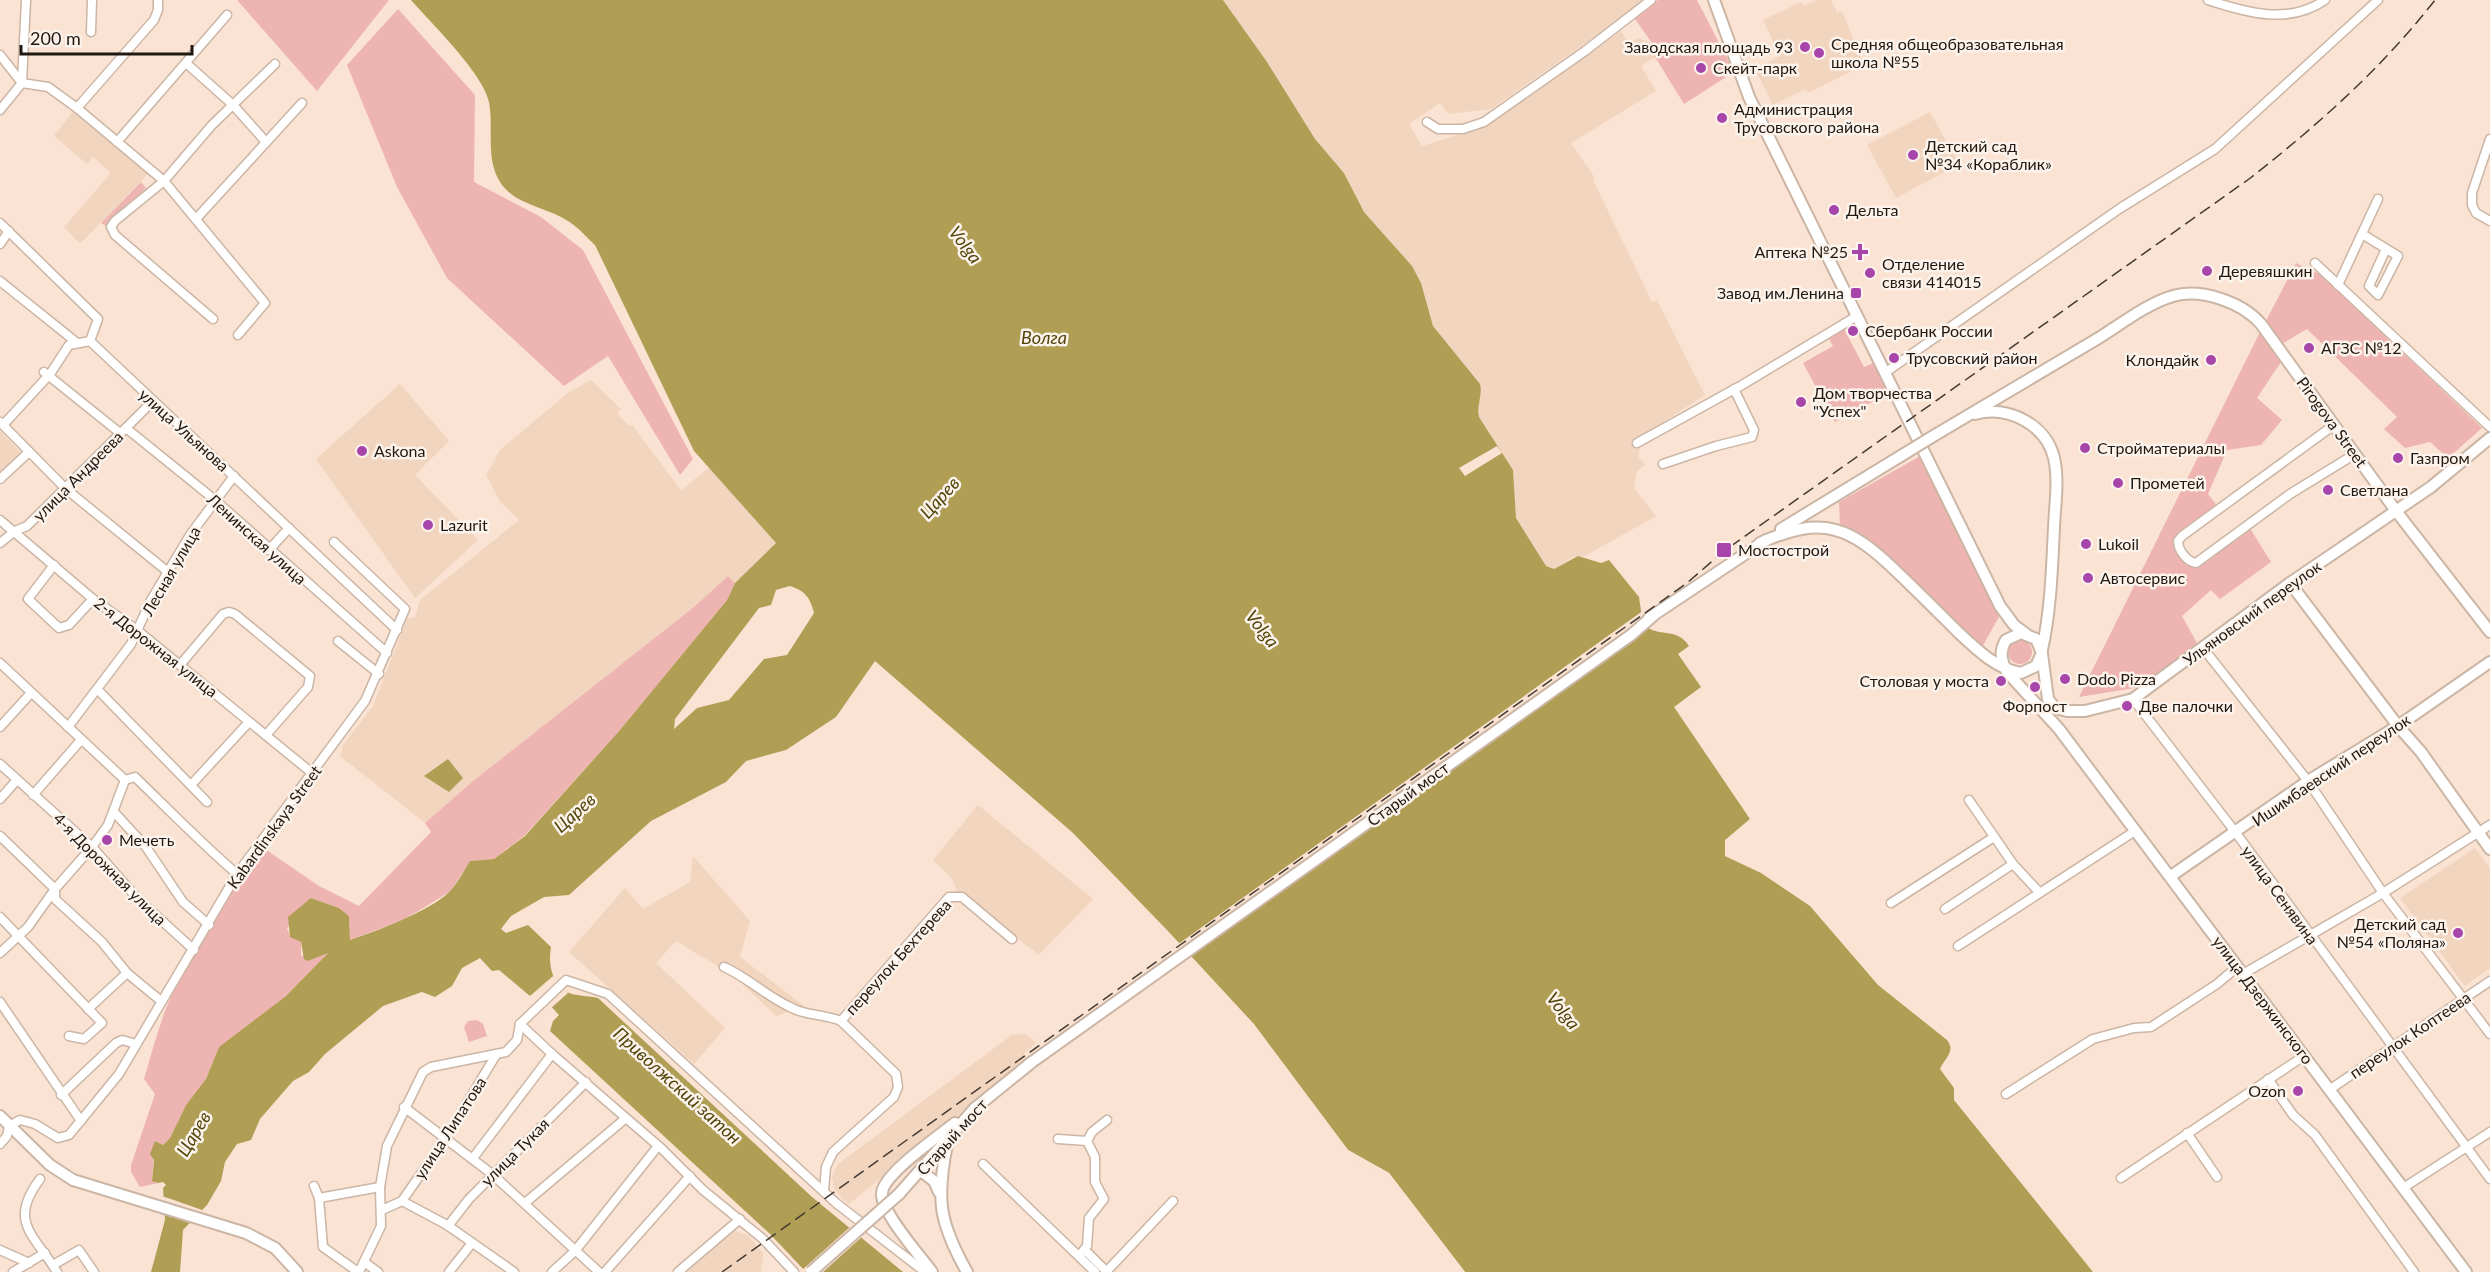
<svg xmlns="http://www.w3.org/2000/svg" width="2490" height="1272" viewBox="0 0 2490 1272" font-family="Lato,sans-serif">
	<rect width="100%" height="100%" fill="#fae3d2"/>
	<!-- built -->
	<g fill="#f2d5bf">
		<polygon points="1223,0 1647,0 1491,109 1448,114 1440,103 1409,124 1422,146 1487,126 1621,31 1628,42 1639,38 1652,43 1655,57 1641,66 1656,91 1571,143 1595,178 1593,180 1652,302 1657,300 1705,395 1637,439 1640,448 1638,456 1645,465 1637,471 1634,488 1656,516 1585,556 1573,557 1554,569 1546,566 1516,518 1513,470 1479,417 1476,409 1480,384 1433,326 1421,284 1412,266 1364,212 1344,173 1315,139 1267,62"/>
		<polygon points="1816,0 1831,0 1837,13 1842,11 1864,65 1808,93 1806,89 1773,105 1755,69 1780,56 1763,20 1801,2 1803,6"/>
		<polygon points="75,109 150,172 80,244 64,227 111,173 93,157 87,164 54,136"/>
		<polygon points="1930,112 1959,164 1896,198 1867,145"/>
		<polygon points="591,380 621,409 617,413 627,424 633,426 681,490 710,467 776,543 735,583 728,576 694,607 473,781 425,823 340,756 343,745 373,706 407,619 415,617 420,600 519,520 499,500 486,475 500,450 569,392"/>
		<polygon points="400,384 449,441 415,475 478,540 415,598 316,459"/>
		<polygon points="0,431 22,454 0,475"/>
		<polygon points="978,805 1093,899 1039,955 957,892 952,878 933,860"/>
		<polygon points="2475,848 2490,868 2490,968 2465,986 2400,898"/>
		<polygon points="693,856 750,921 740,957 804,1006 776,1016 734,976 676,941 656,963 725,1028 694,1064 569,952 625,888 643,909 690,882"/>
		<polygon points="1026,1034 1036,1043 1024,1053 1027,1058 849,1204 843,1199 834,1188 832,1176 838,1164 1012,1035"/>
		<polygon points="735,1231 748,1235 763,1253 761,1272 678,1272"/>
	</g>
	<!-- green -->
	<g fill="#eeb4b1">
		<polygon points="237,0 389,0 317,91"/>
		<polygon points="1658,0 1697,0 1734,72 1684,104 1655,57 1652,43 1635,19"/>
		<polygon points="398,9 475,95 474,182 541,217 583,250 693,459 680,475 608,356 564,386 447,278 397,187 347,65"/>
		<polygon points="141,182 146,188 106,226 101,223"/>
		<polygon points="2296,263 2321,275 2482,428 2448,458 2430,442 2405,448 2384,429 2397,417 2307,329 2282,344 2266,321"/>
		<polygon points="1844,329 1864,367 1876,362 1891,392 1835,422 1803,363 1833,346 1828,337"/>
		<polygon points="2260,332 2281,362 2257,398 2282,420 2261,445 2227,450 2208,494 2218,507 2173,542 2190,564 2246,522 2271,562 2220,599 2211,590 2182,616 2198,645 2141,687 2079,697"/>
		<polygon points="1922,455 1999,617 1982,647 1868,538 1840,525 1839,502"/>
		<path d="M728,576L735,583L727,600L620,730L525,835L494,859L470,861L451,891L405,919L350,940L349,916L339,908L311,898L287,928L290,936L301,942V956L329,952L286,996L219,1047L206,1079L186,1105L170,1138L163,1145L155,1141L152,1180L158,1183L140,1187L131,1172V1165L155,1094L144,1079C153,1049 161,1016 175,988C198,942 231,888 262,847L319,886L359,906L431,832L425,823L473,781L694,607Z"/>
		<circle cx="2020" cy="652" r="12"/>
		<polygon points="477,1020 483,1024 487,1036 469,1042 464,1027 468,1021"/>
	</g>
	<!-- water -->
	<g fill="#b09e55" fill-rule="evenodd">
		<path d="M411,0H1223L1267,62L1315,139L1344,173L1364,212L1412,266L1421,283L1433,326L1480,384C1483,396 1476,405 1479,417L1513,470L1516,518L1546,566L1554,569L1578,556L1601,563L1609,560L1639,597L1642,618L1650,629C1665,636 1678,629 1689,646L1678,654L1701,687L1674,707L1750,819L1725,840V856L1761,873L1810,906L1878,985L1947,1040C1956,1051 1945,1058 1940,1069L1954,1088V1100L2093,1272H1465L1389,1173L1348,1150L1253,1023L1167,930L1073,833L875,661L836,717L786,750L746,761L726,782L651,821L569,895L544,897L511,916L501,929L506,933L528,925L551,947C548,963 551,984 569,993C577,996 589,996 598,998L812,1197L903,1272H806L770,1234L550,1031L553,1021L559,1015L537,991L530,996L499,970L492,971L480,958L462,968L452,986L435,997L422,992L383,1006L325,1054L309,1072L293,1081L260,1119L251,1140L237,1144L225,1162L221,1181L207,1205L183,1230L180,1272H151L165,1220L163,1188L166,1185L163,1182L158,1183L152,1181L154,1160L150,1154L155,1141L163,1145L170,1138L186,1105L206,1079L219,1047L286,996L328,953L308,961L304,959L301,942L290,937L288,917L311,898L339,908L349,916L350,940C374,932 436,909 452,889C459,881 464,870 470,861L494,859L525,836L620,730L727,600L735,583L776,543L694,451L595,245C587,238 580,229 571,223C550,207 515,206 500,182C485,158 494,129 489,102C483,73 431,23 411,0ZM790,586C805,591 810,597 814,613L787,655L764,659L729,700L697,708L674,729L675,719L759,608L771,605L776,590Z"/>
		<polygon points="448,759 463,778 449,792 424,776"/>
	</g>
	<!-- pier -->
	<g fill="#fae3d2">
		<polygon points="1497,446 1502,453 1465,476 1459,468"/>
		<polygon points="1644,610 1652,626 1189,958 1177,945"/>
		<polygon points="553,976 568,993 550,1009 537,995 532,999 530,996"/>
		<polygon points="1253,1023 1348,1150 1389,1173 1465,1272 1461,1272 1387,1176 1356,1161 1346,1152 1250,1024"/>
		<polygon points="161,1196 168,1198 205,1211 193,1224 162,1214"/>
		<polygon points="851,1226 863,1236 823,1272 801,1271"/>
	</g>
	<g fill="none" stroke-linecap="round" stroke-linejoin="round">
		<!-- minor casing -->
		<g stroke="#cbb5a5" stroke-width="11">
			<g id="minor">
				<path d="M2208,0C2247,13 2289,25 2325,0"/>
				<polyline points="91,32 92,0"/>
				<polyline points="0,55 22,83"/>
				<polyline points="186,63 233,105 266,142"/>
				<polyline points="22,83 48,87 77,108 164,181 265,303 238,335"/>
				<polyline points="22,83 26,0"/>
				<polyline points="77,108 154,20 158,10 158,0"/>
				<polyline points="0,110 22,83"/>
				<polyline points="1427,122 1438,129 1463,129 1484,122 1585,51 1651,0"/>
				<polyline points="2490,139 2472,193 2472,205 2476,213 2490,221"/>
				<polyline points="117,142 227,15"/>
				<polyline points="196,219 302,103"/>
				<polyline points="0,223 98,319 90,341 397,630"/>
				<polyline points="2362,234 2398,256 2378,295 2369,286 2386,249"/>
				<polyline points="0,244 9,231"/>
				<polyline points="2315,263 2490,427"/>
				<polyline points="0,281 76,342"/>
				<polyline points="2338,285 2378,199"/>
				<polyline points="213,319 115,235 111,227 115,221 164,181 212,125 275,64"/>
				<polyline points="44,372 120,433"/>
				<polyline points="1886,372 2119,209 2215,149 2378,0"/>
				<polyline points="0,422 66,489 168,572"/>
				<polyline points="3,425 50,374 69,345 90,341"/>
				<path d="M2334,425L2182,536L2178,541C2178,550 2187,562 2196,563L2290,494L2355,454"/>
				<polyline points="126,428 215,500 387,653"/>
				<polyline points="1637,443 1742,385 1857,316"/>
				<polyline points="1663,464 1716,446 1752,437 1754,430 1734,389"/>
				<polyline points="0,479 29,452"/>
				<polyline points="0,520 93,599 137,630 312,773"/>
				<polyline points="0,543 15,531 27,526 152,402"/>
				<polyline points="269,550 289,528"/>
				<polyline points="54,565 28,599 59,628 69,625 93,599"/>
				<polyline points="338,641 379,674"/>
				<polyline points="2203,648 2308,781 2383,893 2490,1034"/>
				<path d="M0,663L125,780L135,777C169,810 201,843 237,874"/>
				<polyline points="180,665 223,614 229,612 235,614 310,676 308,687 266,735"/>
				<polyline points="98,690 207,802"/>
				<polyline points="2133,699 2236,833 2490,1179"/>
				<polyline points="0,727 31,693"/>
				<polyline points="68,727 131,644 151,600 190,535 234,476"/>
				<polyline points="0,764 92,847 138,899 194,950"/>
				<polyline points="191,785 249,722"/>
				<polyline points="33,795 81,740"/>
				<polyline points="0,799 16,781"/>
				<polyline points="1969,800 2013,864 2039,892"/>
				<polyline points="114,812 146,847 183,902 209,925"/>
				<polyline points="0,836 55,889 55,899 102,942 127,973 161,1001"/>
				<polyline points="1891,903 1994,837"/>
				<polyline points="1945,909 2013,864"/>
				<polyline points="0,917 102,1023 84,1039 69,1036"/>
				<polyline points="1958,946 2135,831"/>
				<polyline points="0,953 28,927 55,889 92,847 108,825 125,780"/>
				<path d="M724,967C749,978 767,997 792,1008C807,1016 825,1014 841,1021L896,1074L898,1087L894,1097L833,1152L826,1167L824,1190"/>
				<polyline points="2243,974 2383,893 2490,825"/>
				<polyline points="0,1002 81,1121"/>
				<polyline points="88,1009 127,973"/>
				<polyline points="841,1021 949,897 962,897 1012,939"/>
				<polyline points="520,1024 566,980 608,994 836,1203 925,1272"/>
				<polyline points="520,1024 552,1054 662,1149 703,1190 763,1239 794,1272"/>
				<polyline points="2268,1079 2293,1115 2315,1135 2414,1272"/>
				<polyline points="2329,1090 2490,981"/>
				<polyline points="2006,1094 2093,1039 2134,1028 2151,1027 2217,984 2237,967"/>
				<polyline points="61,1095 116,1043 122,1040 136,1044"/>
				<polyline points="404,1107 492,1174 599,1272"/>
				<polyline points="2187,1133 2217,1177"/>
				<polyline points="1058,1139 1087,1141"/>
				<polyline points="0,1144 7,1136 9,1126 20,1120 35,1124 58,1138 69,1135 119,1074 237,874 365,701 405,609 334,542"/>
				<polyline points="473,1158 552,1054"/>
				<polyline points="983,1164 1095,1272"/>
				<polyline points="2121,1178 2304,1056"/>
				<path d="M40,1179C8,1222 33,1233 57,1272"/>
				<polyline points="314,1186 319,1198 323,1247 358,1272"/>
				<polyline points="2403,1188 2490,1132"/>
				<polyline points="319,1198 380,1187"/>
				<polyline points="402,1201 445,1139 496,1055"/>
				<polyline points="525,1203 626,1118"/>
				<polyline points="382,1210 402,1201 447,1225 514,1272"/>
				<polyline points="448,1226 469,1199 586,1082"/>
				<polyline points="0,1250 29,1263"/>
				<polyline points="1085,1250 1106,1271"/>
				<polyline points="1079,1256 1087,1246 1089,1218 1104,1199 1095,1182 1095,1157 1087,1141 1092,1132 1107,1120"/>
				<polyline points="364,1262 378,1272"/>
				<polyline points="53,1265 79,1250 94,1272"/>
				<polyline points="13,1272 45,1253"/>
				<polyline points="359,1272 381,1226 380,1187 387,1146 423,1072 431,1067 506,1052 517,1040 520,1024"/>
				<polyline points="449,1272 472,1243"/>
				<polyline points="552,1272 575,1251 658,1146"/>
				<polyline points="605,1272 690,1176"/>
				<polyline points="678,1272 740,1219"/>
				<polyline points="1106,1272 1173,1201"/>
			</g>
		</g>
		<!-- major casing -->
		<g stroke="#cbb5a5" stroke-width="14">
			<g id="major">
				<polyline points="1714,0 1749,97 2000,606 2014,625 2026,634"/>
				<path d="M1975,414C2007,405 2046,424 2054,458C2059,480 2055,504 2054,527C2052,568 2051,609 2042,650"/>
				<path d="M1935,435C1989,403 2043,371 2097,339C2120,325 2146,304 2173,296C2201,288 2242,302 2261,324L2396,511L2490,632"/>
				<polyline points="1781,529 1904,454"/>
				<path d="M1760,543C1823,514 1851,527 1898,573C1919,593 1940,614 1960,634C1977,650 1997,669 2021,673L2036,666L2042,653L2036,639L2021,633L2006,640C1999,651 2001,660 2007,672L2059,729L2466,1272"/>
				<polyline points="2290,583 2398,726 2421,752 2490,849"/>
				<polyline points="1649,618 1766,540"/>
				<polyline points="2042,654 2048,699 2055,708 2067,711 2085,711 2133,699 2290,583 2431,487 2490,438"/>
				<polyline points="2171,876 2308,781 2398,726 2490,662"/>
				<polyline points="0,1116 50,1165 73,1180 246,1233 275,1248 297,1272"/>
				<path d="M947,1144C936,1200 939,1222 967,1272"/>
				<polyline points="921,1171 934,1181 939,1192"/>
				<polyline points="899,1194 974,1109 1032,1062 1631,635 1654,615"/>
				<path d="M932,1272C921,1257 880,1211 882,1193C883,1174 939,1136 955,1123"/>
			</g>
		</g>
		<!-- minor -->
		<use href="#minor" stroke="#fff" stroke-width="8"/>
		<!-- major -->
		<use href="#major" stroke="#fff" stroke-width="10"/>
		<!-- rail -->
		<path stroke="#443a32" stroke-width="1.5" stroke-dasharray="12 6" stroke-linecap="butt" d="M722,1272L1687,583L1724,551L2249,179C2318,125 2381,69 2435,0"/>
		<!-- major-bridge casing -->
		<g stroke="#cbb5a5" stroke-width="14" stroke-linecap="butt">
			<g id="major-bridge">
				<polyline points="1904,454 1935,435"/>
				<polyline points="811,1272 899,1194"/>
			</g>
		</g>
		<!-- major-bridge -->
		<use href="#major-bridge" stroke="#fff" stroke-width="10"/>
	</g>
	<!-- markers -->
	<g fill="#a845ab" stroke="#fcf3ec" stroke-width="2">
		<circle cx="1805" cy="47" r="6"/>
		<circle cx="1819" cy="53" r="6"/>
		<circle cx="1701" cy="68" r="6"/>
		<circle cx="1722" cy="118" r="6"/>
		<circle cx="1913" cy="155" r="6"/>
		<circle cx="1834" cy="210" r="6"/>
		<path d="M1857 243h6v6h6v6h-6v6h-6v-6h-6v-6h6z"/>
		<circle cx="2207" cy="271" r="6"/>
		<circle cx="1870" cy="273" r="6"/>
		<rect x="1850" y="287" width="12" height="12" rx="3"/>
		<circle cx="1853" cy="331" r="6"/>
		<circle cx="2309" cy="348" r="6"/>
		<circle cx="1894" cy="358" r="6"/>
		<circle cx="2211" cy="360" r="6"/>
		<circle cx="1801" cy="402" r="6"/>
		<circle cx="2085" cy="448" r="6"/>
		<circle cx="362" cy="451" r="6"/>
		<circle cx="2398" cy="458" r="6"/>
		<circle cx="2118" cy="483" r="6"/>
		<circle cx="2328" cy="490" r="6"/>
		<circle cx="428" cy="525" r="6"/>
		<circle cx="2086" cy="544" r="6"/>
		<rect x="1716" y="542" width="16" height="16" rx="3"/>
		<circle cx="2088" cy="578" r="6"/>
		<circle cx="2065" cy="679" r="6"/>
		<circle cx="2001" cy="681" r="6"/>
		<circle cx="2035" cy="687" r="6"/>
		<circle cx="2127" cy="706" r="6"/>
		<circle cx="107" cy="840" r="6"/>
		<circle cx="2458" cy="933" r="6"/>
		<circle cx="2298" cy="1091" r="6"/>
	</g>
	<g text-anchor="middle" stroke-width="5" stroke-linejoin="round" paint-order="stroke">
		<!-- poi labels -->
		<g font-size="16" fill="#201812" stroke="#fcf3ec" text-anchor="start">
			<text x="1831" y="50">Средняя общеобразовательная<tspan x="1831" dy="18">школа №55</tspan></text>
			<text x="1793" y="53" text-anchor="end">Заводская площадь 93</text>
			<text x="1713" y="74">Скейт-парк</text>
			<text x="1734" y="115">Администрация<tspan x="1734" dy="18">Трусовского района</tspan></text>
			<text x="1925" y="152">Детский сад<tspan x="1925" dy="18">№34 «Кораблик»</tspan></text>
			<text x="1846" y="216">Дельта</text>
			<text x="1848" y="258" text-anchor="end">Аптека №25</text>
			<text x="1882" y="270">Отделение<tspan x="1882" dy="18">связи 414015</tspan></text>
			<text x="2219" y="277">Деревяшкин</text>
			<text x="1844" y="299" text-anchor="end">Завод им.Ленина</text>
			<text x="1865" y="337">Сбербанк России</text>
			<text x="2321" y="354">АГЗС №12</text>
			<text x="1906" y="364">Трусовский район</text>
			<text x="2199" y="366" text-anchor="end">Клондайк</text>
			<text x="1813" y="399">Дом творчества<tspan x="1813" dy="18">"Успех"</tspan></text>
			<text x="2097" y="454">Стройматериалы</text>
			<text x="374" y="457">Askona</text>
			<text x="2410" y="464">Газпром</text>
			<text x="2130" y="489">Прометей</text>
			<text x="2340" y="496">Светлана</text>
			<text x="440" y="531">Lazurit</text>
			<text x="2098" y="550">Lukoil</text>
			<text x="1738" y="556">Мостострой</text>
			<text x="2100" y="584">Автосервис</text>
			<text x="2077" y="685">Dodo Pizza</text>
			<text x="1989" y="687" text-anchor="end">Столовая у моста</text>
			<text x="2035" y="712" text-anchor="middle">Форпост</text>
			<text x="2139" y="712">Две палочки</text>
			<text x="119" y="846">Мечеть</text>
			<text x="2446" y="930" text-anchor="end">Детский сад<tspan x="2446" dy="18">№54 «Поляна»</tspan></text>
			<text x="2286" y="1097" text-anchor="end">Ozon</text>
		</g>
		<!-- street labels -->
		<g font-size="16" fill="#201812" stroke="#fcf3ec">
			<text transform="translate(2332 422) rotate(54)" y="6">Pirogova Street</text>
			<text transform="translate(184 430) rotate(42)" y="6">улица Ульянова</text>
			<text transform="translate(78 476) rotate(-45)" y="6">улица Андреева</text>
			<text transform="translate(257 539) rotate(42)" y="6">Ленинская улица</text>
			<text transform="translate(171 571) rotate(-60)" y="6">Лесная улица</text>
			<text transform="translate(2252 613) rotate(-36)" y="6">Ульяновский переулок</text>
			<text transform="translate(156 647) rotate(38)" y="6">2-я Дорожная улица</text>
			<text transform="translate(2331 770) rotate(-34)" y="6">Ишимбаевский переулок</text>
			<text transform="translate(1408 794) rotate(-36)" y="6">Старый мост</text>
			<text transform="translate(274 827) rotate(-54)" y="6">Kabardinskaya Street</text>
			<text transform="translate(110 869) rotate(45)" y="6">4-я Дорожная улица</text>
			<text transform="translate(2280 895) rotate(54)" y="6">улица Сенявина</text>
			<text transform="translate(898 957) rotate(-48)" y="6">переулок Бехтерева</text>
			<text transform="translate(2263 1000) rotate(53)" y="6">улица Дзержинского</text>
			<text transform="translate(2410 1035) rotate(-34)" y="6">переулок Коптеева</text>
			<text transform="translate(450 1128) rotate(-57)" y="6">улица Липатова</text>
			<text transform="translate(952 1137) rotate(-48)" y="6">Старый мост</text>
			<text transform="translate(515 1152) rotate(-45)" y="6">улица Тукая</text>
		</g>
		<!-- water labels -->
		<g font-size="18" font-style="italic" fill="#524509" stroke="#fcf3ec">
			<text transform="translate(965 245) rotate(53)" y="6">Volga</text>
			<text x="1044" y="344">Волга</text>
			<text transform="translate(940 498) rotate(-48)" y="6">Царев</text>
			<text transform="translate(1262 629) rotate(52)" y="6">Volga</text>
			<text transform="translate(575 813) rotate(-42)" y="6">Царев</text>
			<text transform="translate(1563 1011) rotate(52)" y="6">Volga</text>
			<text transform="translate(677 1086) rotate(42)" y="6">Приволжский затон</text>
			<text transform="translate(194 1134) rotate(-59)" y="6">Царев</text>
		</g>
	</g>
	<!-- scale -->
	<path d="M21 45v9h171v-9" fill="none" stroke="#201812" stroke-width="3"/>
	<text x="30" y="45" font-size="18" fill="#201812" stroke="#fcf3ec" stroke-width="4.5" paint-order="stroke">200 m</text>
</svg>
